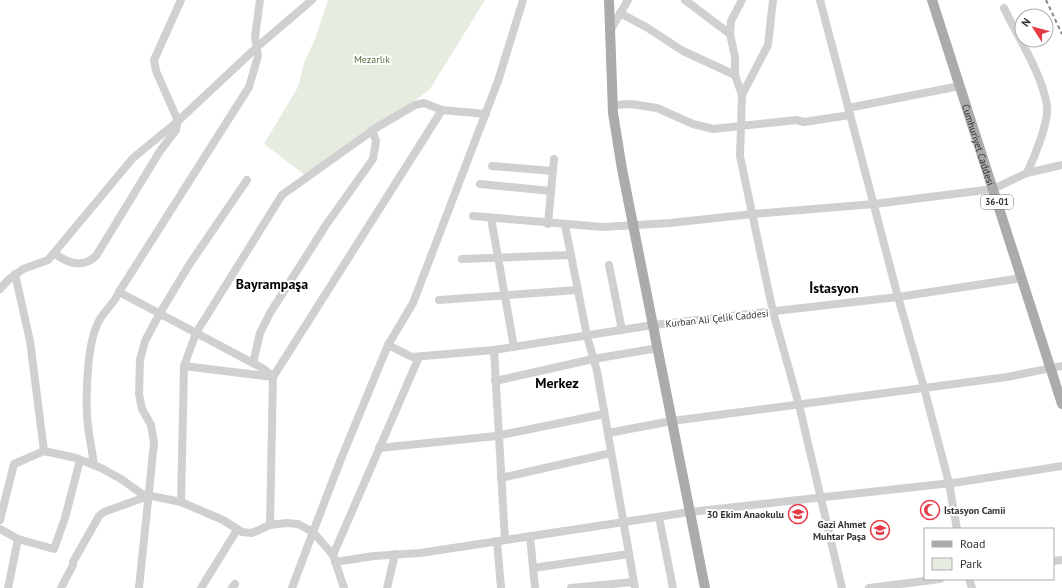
<svg xmlns="http://www.w3.org/2000/svg" width="1062" height="588" viewBox="0 0 1062 588" font-family="'PT Sans',sans-serif">
	<rect width="100%" height="100%" fill="#fff"/>
	<!-- green -->
	<polygon fill="#e6ecdf" points="328,0 485,0 430,89 403,110 305,175 264,144 298,87 304,63 315,39"/>
	<g fill="none" stroke-linecap="round" stroke-linejoin="round">
		<!-- minor -->
		<g stroke="#d0d0d0" stroke-width="8">
			<polyline points="685,0 730,34"/>
			<polyline points="742,0 731,21 730,34 735,57 735,75 742,95"/>
			<polyline points="773,0 768,45 742,95 740,156 773,312 799,405 842,588"/>
			<polyline points="820,0 898,297 924,388 949,483 957,529"/>
			<path d="M1004,8C1018,38 1042,73 1047,106C1049,122 1034,158 1027,173"/>
			<polyline points="620,13 646,27 683,51 735,75"/>
			<polyline points="610,31 628,0"/>
			<polyline points="613,105 631,104 657,108 693,124 713,129 796,120 804,122 850,115"/>
			<polyline points="848,108 960,86"/>
			<polyline points="492,166 553,171"/>
			<polyline points="480,184 551,191"/>
			<polyline points="473,216 603,227 670,223 753,214 874,204 993,189 1027,173 1062,165"/>
			<polyline points="491,218 514,347"/>
			<polyline points="548,224 554,159"/>
			<polyline points="565,225 587,336 597,371 635,588"/>
			<path d="M54,253C67,263 82,269 96,256L160,151L176,130L178,121L156,71L154,60L181,0"/>
			<polyline points="462,259 571,255"/>
			<polyline points="609,265 622,330"/>
			<polyline points="15,274 30,341 44,451"/>
			<polyline points="0,289 8,280 23,269 48,260 133,158 178,121 257,47 312,0"/>
			<polyline points="119,292 264,369 273,377"/>
			<polyline points="439,300 578,290"/>
			<polyline points="388,345 412,357 494,350 653,325 898,297 1022,278"/>
			<polyline points="494,350 505,540"/>
			<polyline points="253,363 260,333 270,313 326,225 373,159 376,141 372,130"/>
			<polyline points="184,366 273,377"/>
			<polyline points="495,381 593,359 658,348"/>
			<polyline points="608,433 672,421 1007,377 1062,366"/>
			<polyline points="379,448 496,436 604,414"/>
			<path d="M94,465C92,449 88,432 87,416C86,391 87,348 97,325C102,312 113,306 119,292L249,87L258,56L255,37L260,0"/>
			<polyline points="501,478 611,453"/>
			<polyline points="181,502 184,366 196,333 282,195 376,128 415,105 424,103 442,110 486,114"/>
			<polyline points="659,517 673,588"/>
			<polyline points="0,520 14,464 44,451 76,458 101,468 121,479 142,494 181,502 223,520 242,532 252,533 270,525 286,523 298,524 313,532 341,459 388,345 413,303 498,81 523,0"/>
			<polyline points="270,525 273,377 442,110"/>
			<polyline points="0,529 18,539 54,549 65,518 80,460"/>
			<polyline points="530,536 535,588"/>
			<polyline points="497,541 501,588"/>
			<polyline points="333,555 419,357"/>
			<polyline points="1053,561 1062,560"/>
			<polyline points="335,562 374,556 420,553 690,512 960,482 1062,466"/>
			<polyline points="533,568 629,554"/>
			<polyline points="969,579 972,588"/>
			<polyline points="8,588 18,539"/>
			<polyline points="61,588 73,565 73,562 99,516 104,512 148,496"/>
			<polyline points="139,588 154,443 151,425 142,409 139,394 140,360 145,341 160,313 189,265 247,180"/>
			<polyline points="201,588 237,530"/>
			<polyline points="232,588 235,584"/>
			<polyline points="292,588 313,532 333,555 344,588"/>
			<polyline points="387,588 395,554"/>
			<polyline points="571,588 633,582"/>
			<polyline points="869,588 940,579"/>
		</g>
		<!-- major -->
		<g stroke="#ababab" stroke-width="10">
			<polyline points="609,0 613,113 622,169 705,588"/>
			<path id="s1" d="M932,0L1062,404"/>
		</g>
		<!-- rail -->
		<polyline stroke="#888" stroke-width="2" stroke-dasharray="4 3" stroke-linecap="butt" points="1046,0 1062,34"/>
	</g>
	<!-- icons -->
	<defs>
		<g id="mosque-ring" transform="scale(1)"><circle r="9.5" fill="#fff" stroke="#e63946" stroke-width="1.5"/><path d="M3.5-4.9A6 6 0 1 0 3.5 4.9A5 5 0 1 1 3.5-4.9Z" fill="#e63946"/></g>
		<g id="school-ring" transform="scale(1)"><circle r="9.5" fill="#fff" stroke="#e63946" stroke-width="1.5"/><path d="M0-5L7-2L0 1L-7-2ZM-4 1L0 2.5L4 1V4Q0 6-4 4Z" fill="#e63946"/></g>
	</defs>
	<g fill-rule="evenodd">
		<use href="#mosque-ring" x="930" y="510"/>
		<use href="#school-ring" x="798" y="514"/>
		<use href="#school-ring" x="880" y="530"/>
	</g>
	<g text-anchor="middle" stroke-width="4" stroke-linejoin="round" paint-order="stroke">
		<!-- shield labels -->
		<rect fill="#fff" stroke="#707070" stroke-width="1" x="981" y="195" width="32" height="14" rx="3"/>
		<g font-size="9" font-weight="bold" fill="#333">
			<text x="997" y="205">36-01</text>
		</g>
		<!-- park labels -->
		<g font-size="10" fill="#56703f" stroke="#fff">
			<text x="372" y="63">Mezarlık</text>
		</g>
		<!-- street labels -->
		<g font-size="10" fill="#333" stroke="#fff">
			<text dy="4" stroke="none"><textPath href="#s1" startOffset="152">Cumhuriyet Caddesi</textPath></text>
			<text transform="translate(717 318) rotate(-6)" y="4">Kurban Ali Çelik Caddesi</text>
		</g>
		<!-- poi labels -->
		<g font-size="10" font-weight="bold" fill="#333" stroke="#fff" text-anchor="end">
			<text x="944" y="514" text-anchor="start">İstasyon Camii</text>
			<text x="784" y="518">30 Ekim Anaokulu</text>
			<text x="866" y="528">Gazi Ahmet<tspan x="866" dy="12">Muhtar Paşa</tspan></text>
		</g>
		<!-- district labels -->
		<g font-size="14" font-weight="bold" fill="#000" stroke="#fff">
			<text x="272" y="289">Bayrampaşa</text>
			<text x="834" y="293">İstasyon</text>
			<text x="557" y="388">Merkez</text>
		</g>
	</g>
	<!-- legend -->
	<rect x="924" y="528" width="130" height="52" fill="#ffffff" stroke="#adadad"/>
	<rect x="932" y="541" width="20" height="6" fill="#ababab" stroke="#adadad"/>
	<text x="960" y="548" font-size="12" fill="#333333">Road</text>
	<rect x="932" y="558" width="20" height="12" fill="#e6ecdf" stroke="#adadad"/>
	<text x="960" y="568" font-size="12" fill="#333333">Park</text>
	<!-- north arrow -->
	<g transform="translate(1034 28) rotate(306)"><circle r="19" fill="#ffffff" stroke="#adadad"/>
	<path d="M0-3L7 15L0 10L-7 15Z" fill="#e63946"/>
	<text y="-6" font-size="11" font-weight="bold" text-anchor="middle" fill="#333333">N</text>
	</g>
</svg>
